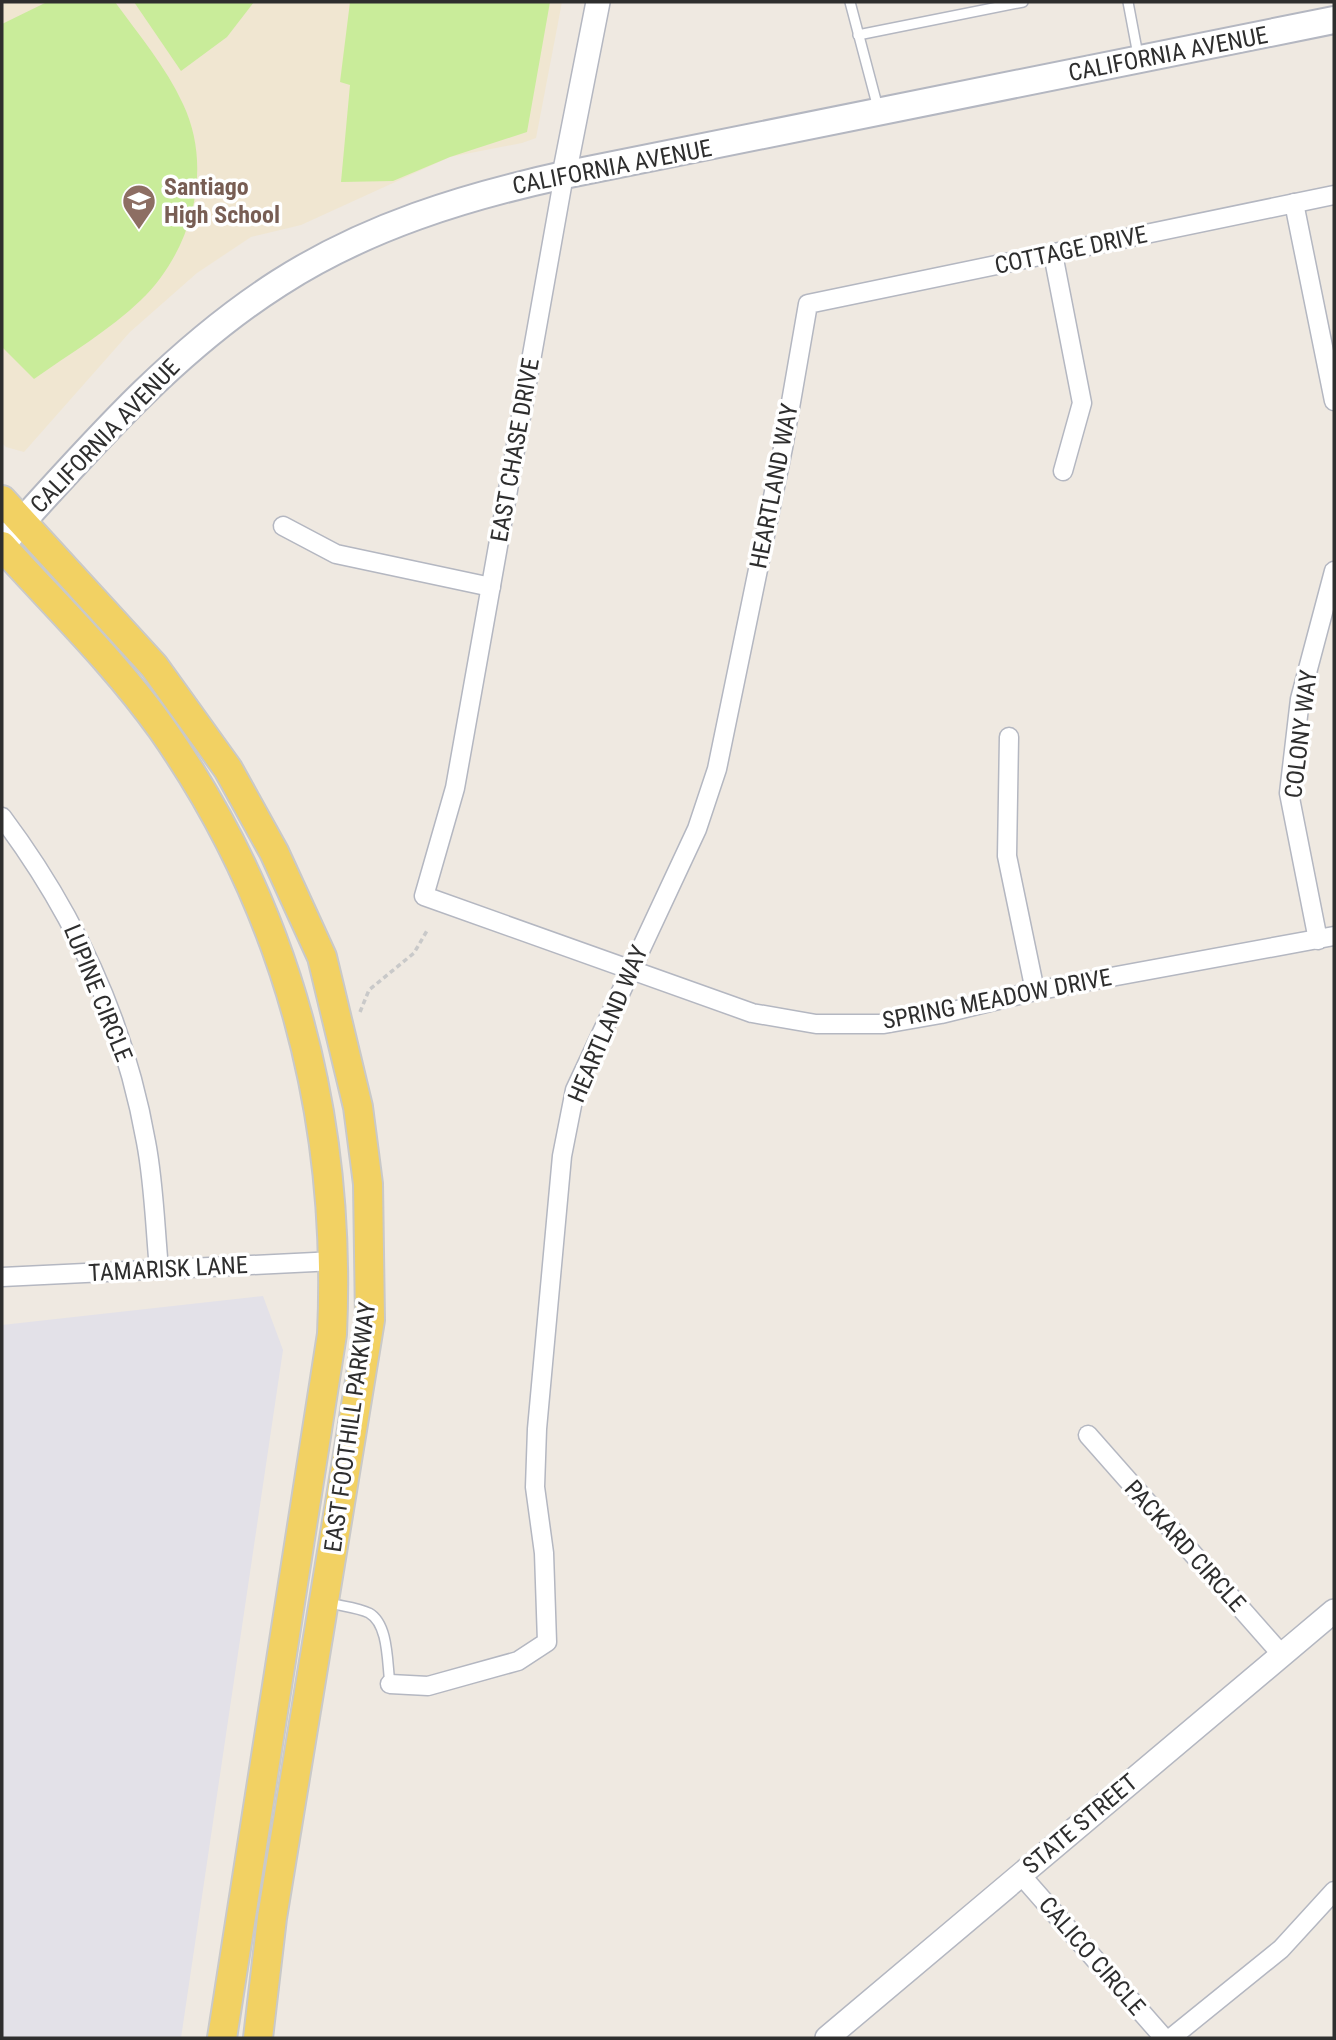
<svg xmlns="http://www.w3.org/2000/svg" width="1336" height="2040" viewBox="0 0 1336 2040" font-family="'Roboto Condensed',sans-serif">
	<rect width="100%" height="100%" fill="#efe9e1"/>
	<!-- industrial -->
	<polygon fill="#e3e1e8" points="263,1296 283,1350 181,2038 2,2038 2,1325"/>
	<!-- education -->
	<polygon fill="#f0e6d1" points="2,2 562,2 536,138 522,143 450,157 301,225 251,237 197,273 130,332 24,452 6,447 2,443"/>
	<!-- pitch -->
	<g fill="#c9ec9a">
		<path d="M47,2H115C139,35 166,67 183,104C214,169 192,251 141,300C110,330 69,354 34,379L2,347V24Z"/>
		<polygon points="134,2 254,2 227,37 181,71"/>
		<polygon points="350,2 550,2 527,132 450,157 393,181 341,182 350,85 340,82"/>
	</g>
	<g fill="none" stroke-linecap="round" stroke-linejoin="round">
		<!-- service casing -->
		<g stroke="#b4b7c1" stroke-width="12">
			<g id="service">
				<polyline points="850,2 878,108"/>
				<polyline points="1128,2 1138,55"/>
				<polyline points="858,35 1023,2"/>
				<path d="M326,1602C339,1606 357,1607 369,1613C389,1624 387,1664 390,1684"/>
			</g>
		</g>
		<!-- minor casing -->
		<g stroke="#b4b7c1" stroke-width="21">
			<g id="minor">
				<polyline points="564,175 455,788 424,896 752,1013 816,1024 884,1024 941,1014 1035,991 1334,936"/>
				<polyline points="1294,203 1334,401"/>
				<polyline points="1053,254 1082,403 1063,471"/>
				<polyline points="283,526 336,554 491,587"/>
				<polyline points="1009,737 1007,856 1035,991"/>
				<path d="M2,817C74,913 125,1023 146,1142C154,1183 155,1227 159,1269"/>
				<polyline points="1318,940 1289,793 1300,699 1334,571"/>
				<polyline points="2,1277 335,1261"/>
				<polyline points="1088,1435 1283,1656"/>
				<polyline points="390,1684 428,1686 518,1661 547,1642 544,1553 535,1487 537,1429 562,1156 575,1090 697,829 717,769 783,448 808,304 1334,195"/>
				<polyline points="1020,1874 1164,2038"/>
				<polyline points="1171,2038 1281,1949 1334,1891"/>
			</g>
		</g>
		<!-- tertiary casing -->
		<g stroke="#b4b7c1" stroke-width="26">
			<g id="tertiary">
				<polyline points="564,175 598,2"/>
				<polyline points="827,2038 1334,1611"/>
			</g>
		</g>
		<!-- secondary casing -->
		<g stroke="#b4b7c1" stroke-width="30">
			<path id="secondary" d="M2,544C87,450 171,352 279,283C366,227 464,197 564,175L1334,20"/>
		</g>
		<!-- primary casing -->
		<g stroke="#c9c9c9" stroke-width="32">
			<g id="primary">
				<polyline points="2,500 154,666 228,769 274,852 322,957 358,1107 368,1184 370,1320 272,1918 258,2038"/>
				<path d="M2,546C56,606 115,663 162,729C288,909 342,1117 332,1334L222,2038"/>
			</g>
		</g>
		<!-- path -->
		<polyline stroke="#c9c9c9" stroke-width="3.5" stroke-dasharray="5 3.5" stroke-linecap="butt" points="360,1012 369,990 414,953 428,929"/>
		<!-- service -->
		<use href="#service" stroke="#fff" stroke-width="9"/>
		<!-- minor -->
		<use href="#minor" stroke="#fff" stroke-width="18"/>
		<!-- tertiary -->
		<use href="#tertiary" stroke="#fff" stroke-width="23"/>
		<!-- secondary -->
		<use href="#secondary" stroke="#fff" stroke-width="26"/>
		<!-- primary -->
		<use href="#primary" stroke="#f2d163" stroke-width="28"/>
	</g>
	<!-- icons -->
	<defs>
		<g id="school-pin" transform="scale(1.75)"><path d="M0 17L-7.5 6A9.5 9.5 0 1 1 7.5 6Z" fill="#8d6e63" stroke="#fff"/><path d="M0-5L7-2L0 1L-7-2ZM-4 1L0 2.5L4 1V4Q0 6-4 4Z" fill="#fff"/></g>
	</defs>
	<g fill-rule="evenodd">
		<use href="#school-pin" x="139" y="201"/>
	</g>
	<g text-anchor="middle" stroke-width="7" stroke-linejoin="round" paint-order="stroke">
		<!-- street labels -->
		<g font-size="24" fill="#2e2e2e" stroke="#fff">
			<text transform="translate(1168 54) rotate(-11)" y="8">CALIFORNIA AVENUE</text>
			<text transform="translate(612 167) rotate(-11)" y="8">CALIFORNIA AVENUE</text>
			<text transform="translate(1071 250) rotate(-12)" y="8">COTTAGE DRIVE</text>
			<text transform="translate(105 436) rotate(-46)" y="8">CALIFORNIA AVENUE</text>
			<text transform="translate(515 450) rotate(-80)" y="8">EAST CHASE DRIVE</text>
			<text transform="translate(774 486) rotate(-79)" y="8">HEARTLAND WAY</text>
			<text transform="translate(1301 734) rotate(-83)" y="8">COLONY WAY</text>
			<text transform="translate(98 993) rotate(68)" y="8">LUPINE CIRCLE</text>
			<text transform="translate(997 999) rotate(-11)" y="8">SPRING MEADOW DRIVE</text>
			<text transform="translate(608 1024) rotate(-67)" y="8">HEARTLAND WAY</text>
			<text transform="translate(168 1269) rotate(-3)" y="8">TAMARISK LANE</text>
			<text transform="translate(350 1427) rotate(-82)" y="8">EAST FOOTHILL PARKWAY</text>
			<text transform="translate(1185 1546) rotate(48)" y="8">PACKARD CIRCLE</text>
			<text transform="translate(1080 1824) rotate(-40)" y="8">STATE STREET</text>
			<text transform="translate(1092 1956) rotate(49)" y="8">CALICO CIRCLE</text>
		</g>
		<!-- education labels -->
		<g font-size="24" font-weight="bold" fill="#785e54" stroke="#fff" text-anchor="start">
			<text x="164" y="195">Santiago<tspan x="164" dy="28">High School</tspan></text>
		</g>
	</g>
	<!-- border -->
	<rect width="1336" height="2040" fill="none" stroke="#2e2e2e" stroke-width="7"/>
</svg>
